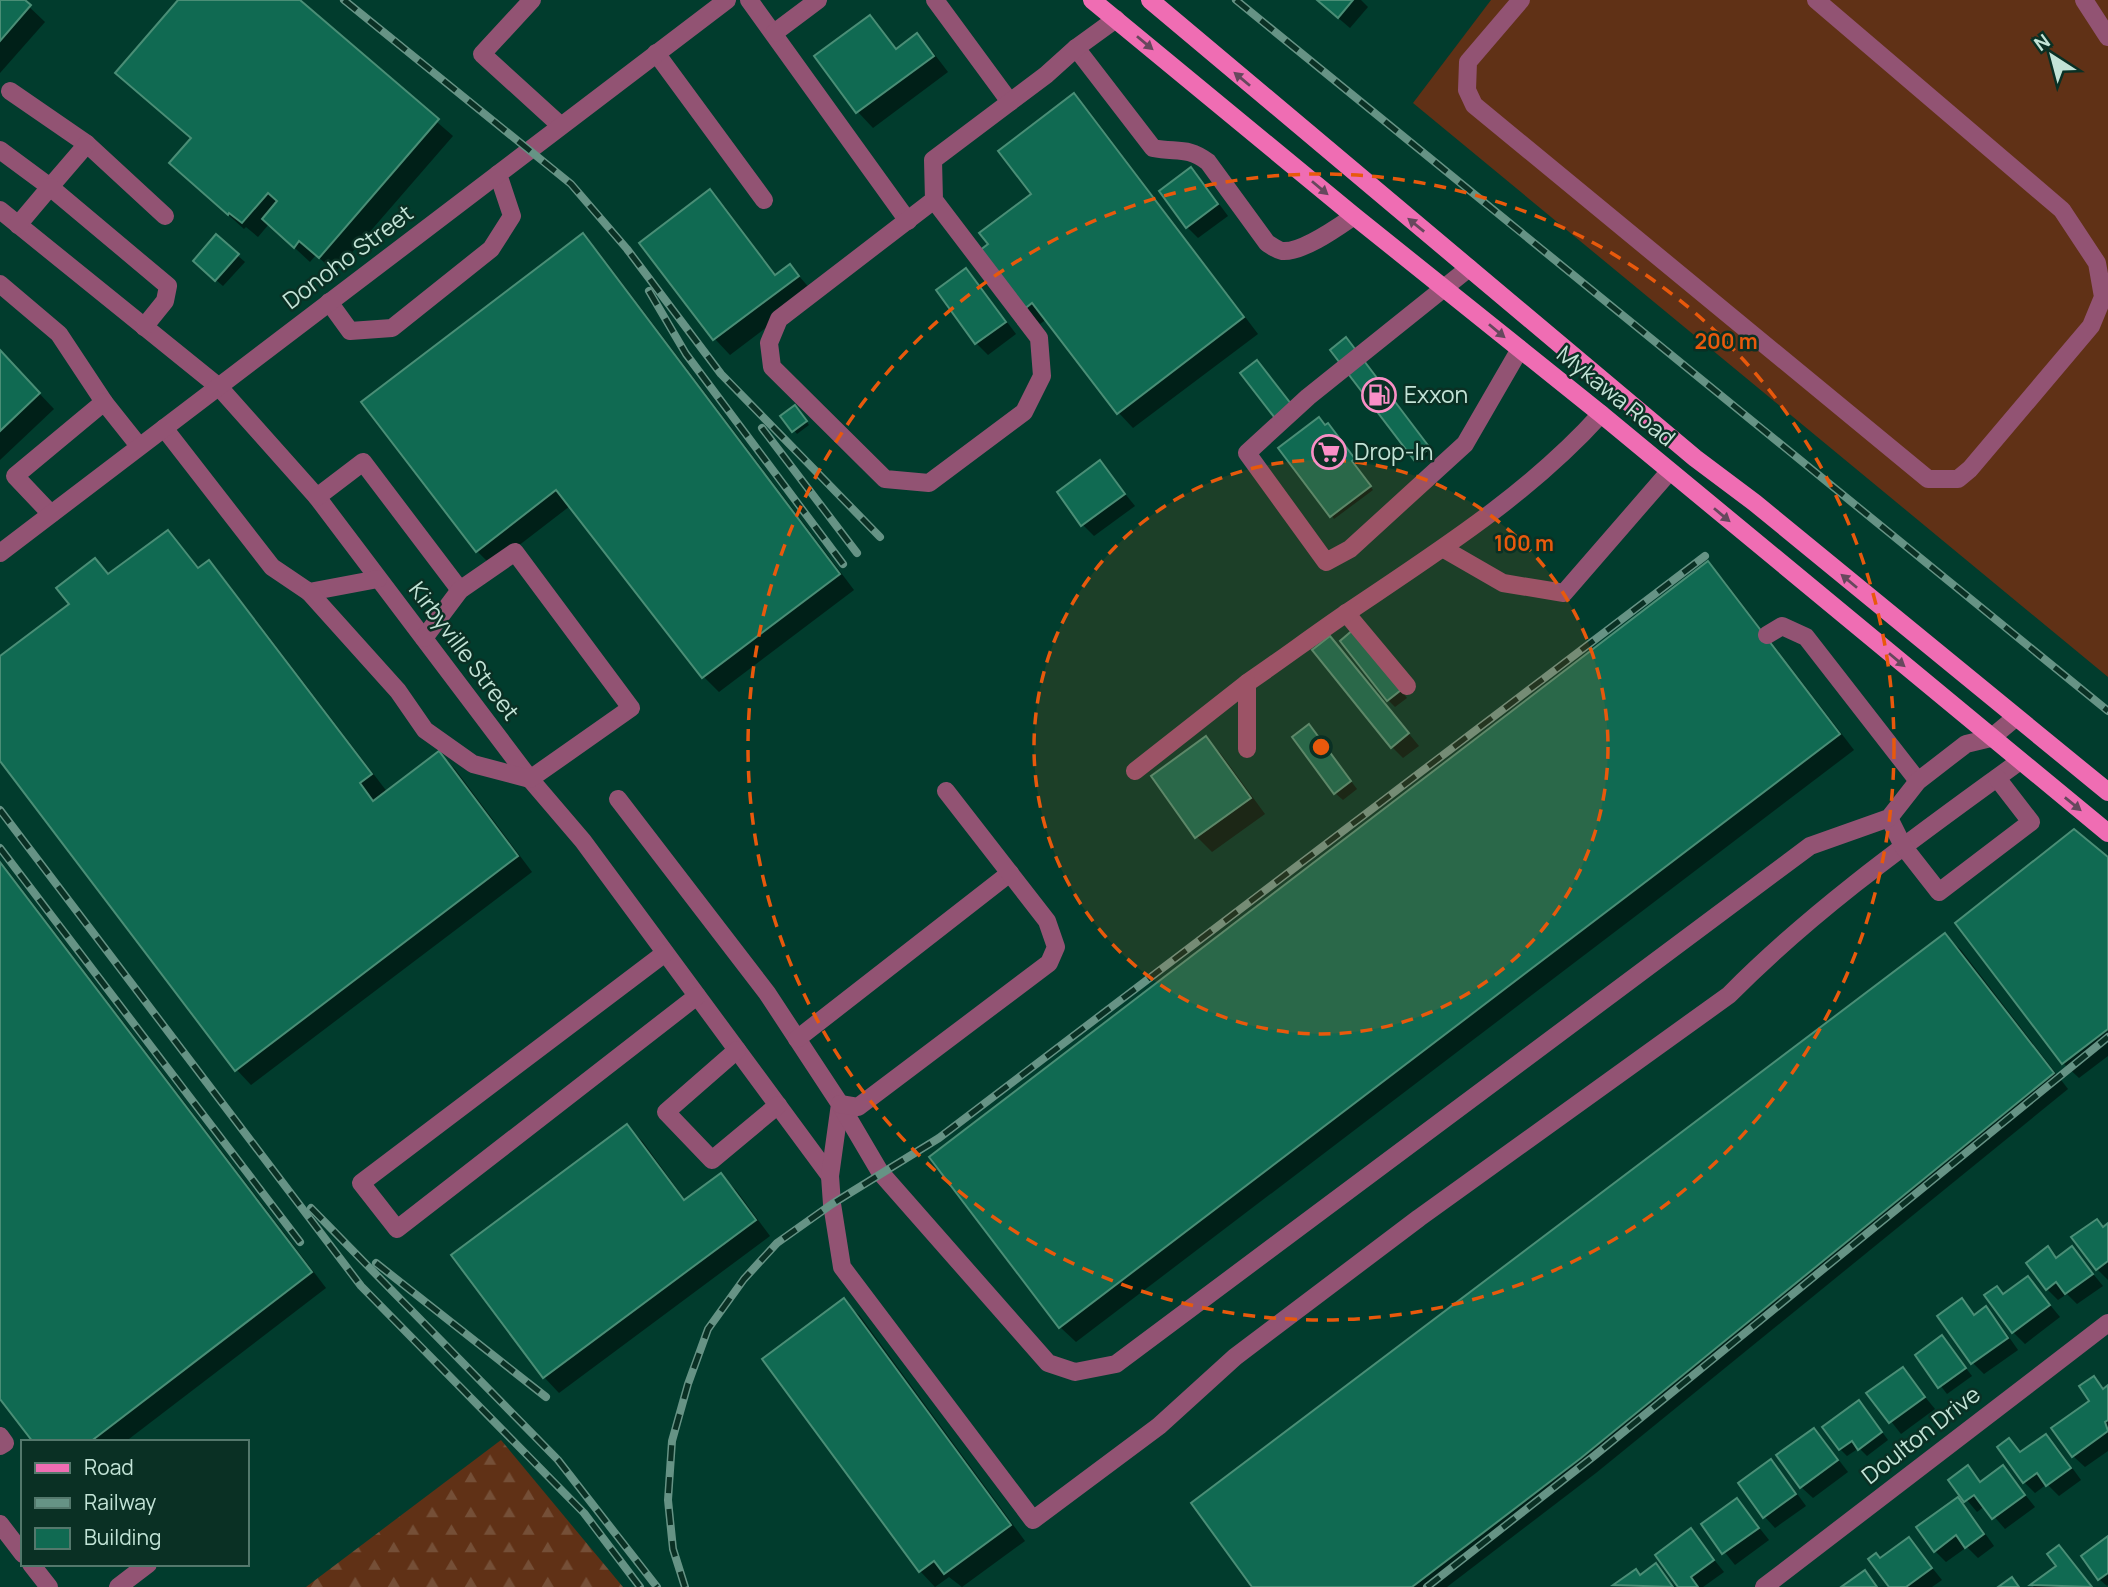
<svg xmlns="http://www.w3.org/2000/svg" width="2108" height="1587" viewBox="0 0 2108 1587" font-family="Manrope,sans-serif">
	<defs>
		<pattern id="forest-firs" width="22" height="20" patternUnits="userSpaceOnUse" patternTransform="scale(1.75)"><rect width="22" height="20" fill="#603116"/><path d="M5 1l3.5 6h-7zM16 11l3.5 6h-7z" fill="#754f37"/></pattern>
	</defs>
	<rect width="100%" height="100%" fill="#013c2d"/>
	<!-- grass -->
	<polygon fill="#603116" points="1491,0 2108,0 2108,677 1413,103"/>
	<!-- forest -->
	<polygon fill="url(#forest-firs)" points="501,1440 623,1587 306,1587"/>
	<!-- shadow -->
	<g fill="#0007">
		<polygon points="0,0 22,0 45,22 0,73"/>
		<polygon points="181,0 297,0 453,136 335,272 316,255 310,262 269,224 258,237 246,227 244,229 171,163 192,139 133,88"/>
		<polygon points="1317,0 1361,0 1368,7 1350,28"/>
		<polygon points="870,17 898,50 917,36 932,51 948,72 873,128 858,112 816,56"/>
		<polygon points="1074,95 1089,111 1258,334 1133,428 1118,412 1047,319 1040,324 1025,308 1033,194"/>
		<polygon points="1191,170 1202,181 1228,216 1198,238 1187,227"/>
		<polygon points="710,191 725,207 777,276 790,266 813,292 730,355 715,339 642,243"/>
		<polygon points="583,236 598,251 854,590 719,692 704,677 570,506 492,566 477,551"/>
		<polygon points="237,255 245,262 223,286 202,268"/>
		<polygon points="966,271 977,282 1016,334 988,355 976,343 938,291"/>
		<polygon points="1349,343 1432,452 1419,462 1333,350"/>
		<polygon points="0,352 54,409 0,460"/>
		<polygon points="798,410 809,425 797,434 783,416"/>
		<polygon points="1325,427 1331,428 1357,463 1354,465 1373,490 1334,519 1280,448"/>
		<polygon points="1100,463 1135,506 1094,536 1083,525"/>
		<polygon points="168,532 200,569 209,562 224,578 388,793 439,754 455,769 532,872 251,1085 236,1069 0,759 0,658 72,604 95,560 110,575"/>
		<polygon points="1708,563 1723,579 1854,750 1076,1342 1060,1327"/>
		<polygon points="1330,638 1419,746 1403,758 1392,747"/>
		<polygon points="1361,639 1407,698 1395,707 1388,700"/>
		<polygon points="1309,726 1357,789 1343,800 1335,793"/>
		<polygon points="1206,738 1221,754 1265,814 1212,852 1197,837 1153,777"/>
		<polygon points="0,860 326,1288 125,1442 35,1442 0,1396"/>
		<polygon points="2108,860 2108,1056 2079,1078 2063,1063 1957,923"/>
		<polygon points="1945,935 1961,950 2068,1089 1596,1473 1447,1587 1254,1587"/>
		<polygon points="627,1126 643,1142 686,1201 721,1175 736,1190 770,1236 559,1393 544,1377 454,1256"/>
		<polygon points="2108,1225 2108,1280 2097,1269 2104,1228"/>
		<polygon points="2072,1248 2103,1286 2077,1304 2067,1294 2058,1300 2047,1289 2048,1249 2058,1259"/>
		<polygon points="2028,1278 2060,1317 2025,1344 2013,1332 1986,1296 2004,1296"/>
		<polygon points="1962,1300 1976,1316 1986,1308 1997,1320 2018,1350 1984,1374 1973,1363"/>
		<polygon points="844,1301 860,1316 1025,1541 962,1587 949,1577 935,1587 920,1571"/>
		<polygon points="1942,1337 1972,1376 1947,1394 1917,1355"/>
		<polygon points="1902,1369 1935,1409 1901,1434 1869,1393"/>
		<polygon points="2094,1378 2105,1390 2108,1387 2108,1451 2085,1467 2073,1456 2054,1429 2092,1401"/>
		<polygon points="1866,1410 1888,1440 1867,1456 1859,1448 1847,1456 1840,1449"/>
		<polygon points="1814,1430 1825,1442 1848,1472 1813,1498 1801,1487"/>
		<polygon points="2046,1436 2057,1447 2081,1480 2059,1496 2047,1484 2035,1493 2024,1482 2009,1440 2022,1453"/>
		<polygon points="1771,1462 1782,1473 1806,1506 1775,1528 1764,1516"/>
		<polygon points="1967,1467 1982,1483 2003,1467 2035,1507 2005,1529 1985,1506 1977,1512 1950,1480"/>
		<polygon points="1957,1499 1969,1511 1994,1546 1978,1558 1967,1547 1946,1562 1935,1551"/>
		<polygon points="1737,1500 1769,1540 1735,1565 1703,1525"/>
		<polygon points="1691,1531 1724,1572 1703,1587 1680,1587"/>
		<polygon points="2108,1538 2108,1585 2107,1586 2099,1579"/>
		<polygon points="1909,1539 1942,1580 1932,1587 1891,1587 1881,1560"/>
		<polygon points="2059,1547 2070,1558 2092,1587 2033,1587 2058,1566"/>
		<polygon points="1656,1565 1675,1587 1615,1586 1635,1571 1641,1576"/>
	</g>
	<!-- building -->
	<g fill="#106a52" stroke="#4a8e76" stroke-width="2">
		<polygon points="0,0 25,0 31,5 0,41"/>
		<polygon points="178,0 300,0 439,119 319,258 299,241 294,248 262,219 277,201 268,193 242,223 229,213 228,215 169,163 191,138 115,73"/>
		<polygon points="1317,0 1353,0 1338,18"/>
		<polygon points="870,15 896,49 917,33 934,56 856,113 814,56"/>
		<polygon points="1074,93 1244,317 1117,414 1032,303 1023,310 979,251 988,244 979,233 1031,194 998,151"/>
		<polygon points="1191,167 1218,204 1186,228 1159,191"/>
		<polygon points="710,189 775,275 790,264 799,276 713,340 639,243"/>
		<polygon points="583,233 840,574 702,678 556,490 476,552 361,402"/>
		<polygon points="216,234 239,254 215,281 193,261"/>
		<polygon points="966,268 1006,322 975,344 936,290"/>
		<polygon points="1346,337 1430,448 1414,460 1330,350"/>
		<polygon points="0,350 40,393 0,431"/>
		<polygon points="1257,360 1295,409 1278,422 1240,373"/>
		<polygon points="795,405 807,421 792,432 780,416"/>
		<polygon points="1319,417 1325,425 1328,423 1355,459 1352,461 1371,486 1330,517 1278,448"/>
		<polygon points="1100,460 1125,494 1081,526 1057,492"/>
		<polygon points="168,530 198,568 209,560 372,774 360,783 373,801 439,751 518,856 235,1071 0,761 0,656 69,604 56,588 95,558 108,574"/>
		<polygon points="1708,561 1840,734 1059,1328 929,1157"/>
		<polygon points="1354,629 1401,690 1387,701 1340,641"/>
		<polygon points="1330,636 1409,733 1391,748 1312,650"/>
		<polygon points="1309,724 1351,781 1334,794 1292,737"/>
		<polygon points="1206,736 1251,798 1195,838 1151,776"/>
		<polygon points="2074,829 2108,857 2108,1029 2062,1064 1955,923"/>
		<polygon points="0,862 312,1272 90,1442 33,1442 0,1399"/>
		<polygon points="1945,933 2054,1073 1581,1458 1412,1587 1252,1587 1191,1503"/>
		<polygon points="627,1124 684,1200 721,1173 756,1220 543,1378 451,1255"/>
		<polygon points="2097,1219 2103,1227 2108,1223 2108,1261 2096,1270 2071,1237"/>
		<polygon points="2048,1246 2056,1258 2072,1246 2093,1274 2065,1294 2056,1282 2046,1290 2026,1263"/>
		<polygon points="2028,1276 2050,1305 2012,1333 1984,1295 1997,1286 2003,1294"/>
		<polygon points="844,1298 1011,1525 944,1574 934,1561 919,1572 762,1359"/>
		<polygon points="1962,1298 1974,1315 1986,1306 2008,1338 1971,1364 1937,1316"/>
		<polygon points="1942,1335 1966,1368 1938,1388 1915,1355"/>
		<polygon points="1903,1367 1925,1397 1889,1423 1866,1393"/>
		<polygon points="2094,1376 2103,1389 2108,1385 2108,1420 2105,1422 2108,1431 2072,1457 2051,1428 2089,1401 2079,1386"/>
		<polygon points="1859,1400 1882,1432 1858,1450 1852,1441 1839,1450 1822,1427"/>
		<polygon points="1814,1428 1838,1460 1800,1488 1776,1455"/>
		<polygon points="2046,1434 2071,1468 2046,1486 2037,1473 2023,1483 1997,1447 2009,1438 2020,1452"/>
		<polygon points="1771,1459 1796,1494 1763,1518 1738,1483"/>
		<polygon points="1968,1465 1980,1482 2003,1465 2025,1495 1992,1519 1974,1495 1964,1502 1948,1480"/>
		<polygon points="1958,1497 1984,1534 1965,1548 1956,1535 1934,1552 1916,1527"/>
		<polygon points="1737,1498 1759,1528 1722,1554 1701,1524"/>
		<polygon points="1691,1528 1714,1560 1691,1577 1698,1587 1678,1587 1655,1555"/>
		<polygon points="2108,1536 2108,1573 2098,1580 2081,1556"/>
		<polygon points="1909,1537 1932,1568 1906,1587 1889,1587 1868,1559 1876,1553 1880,1558"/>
		<polygon points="2059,1545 2092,1587 2030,1585 2056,1566 2047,1554"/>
		<polygon points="1656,1563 1673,1587 1613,1585 1636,1569 1640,1575"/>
		<polygon points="1865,1570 1877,1587 1841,1587"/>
		<polygon points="2012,1577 2019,1587 1998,1587"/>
	</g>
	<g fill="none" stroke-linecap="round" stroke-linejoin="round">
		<!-- minor -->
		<g stroke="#925373" stroke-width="18">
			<polyline points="532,0 482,54 560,125"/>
			<polyline points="749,0 908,221"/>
			<polyline points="935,0 1010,102"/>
			<polyline points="1521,0 1468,62 1467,90 1474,105 1928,479 1958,479 1970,469 2091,326 2103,297 2097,263 2062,210 1816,0"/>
			<polyline points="2084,0 2108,37"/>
			<polyline points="774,33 818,0"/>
			<path d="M1076,48L1153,148C1176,153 1187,146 1208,162L1267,243C1272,246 1277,250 1282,251C1302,253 1338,227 1354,216"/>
			<polyline points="656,53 764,200"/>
			<polyline points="10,91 87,144 165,216"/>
			<polyline points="0,150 50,187 87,144"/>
			<polyline points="934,200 1039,338 1042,376 1024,412 929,483 885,479 772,367 769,343 779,319 934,200 933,160 1046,75 1076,48 1116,19"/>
			<polyline points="0,210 219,387 317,497 530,779 583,841 830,1176"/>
			<polyline points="18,225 50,187 168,286 165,301 144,327"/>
			<polyline points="1469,268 1308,397 1247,453 1326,562 1350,549 1465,444 1520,349"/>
			<polyline points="0,284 59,334 104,402"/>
			<polyline points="329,302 350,331 392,328 491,249 512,216 498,174"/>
			<polyline points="164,428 272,567 309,592 378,579"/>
			<polyline points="317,497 363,462 460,590"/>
			<polyline points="51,514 15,476 104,402 139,446"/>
			<polyline points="1444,549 1503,583 1564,593 1669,472"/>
			<polyline points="0,553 727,0"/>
			<polyline points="309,592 398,691 425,730 473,764 530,779 631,708 515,552 460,590 424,638"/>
			<polyline points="1346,613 1407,686"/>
			<polyline points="1767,635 1782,626 1806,637 1918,781"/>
			<path d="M1247,683C1281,660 1314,635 1348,612C1437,552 1529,494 1601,414"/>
			<polyline points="1135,771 1247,683 1247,749"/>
			<path d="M618,799L767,993L840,1104L830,1176L832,1204L842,1267L1033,1520L1159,1426L1235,1357L1419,1218L1729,995C1817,906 1920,834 2020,761"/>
			<polyline points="1889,818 1903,846 1939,892 2031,822 1997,778"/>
			<polyline points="665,953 361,1183 397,1229 697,996"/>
			<polyline points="797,1039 1010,873"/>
			<polyline points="737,1050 666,1112 712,1160 778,1105"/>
			<polyline points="840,1104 880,1172 1048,1363 1075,1372 1116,1364 1810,846 1889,818 1918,781 1966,744 1991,738 2015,718"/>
			<polyline points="840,1104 858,1107 1049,963 1056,947 1047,921 946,791"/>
			<polyline points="0,1436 5,1443 0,1446"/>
			<polyline points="0,1524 23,1554"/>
			<polyline points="31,1564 49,1587"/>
			<polyline points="118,1587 148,1564"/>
			<polyline points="1764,1587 2108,1323"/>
		</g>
		<!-- major -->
		<g stroke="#ef6db3" stroke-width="18">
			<polyline points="1092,0 1354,216 1601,414 2108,833"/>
			<polyline points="1150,0 1695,458 1755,503 2108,792"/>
		</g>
		<!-- rail casing -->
		<g stroke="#669385" stroke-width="8">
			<g id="rail">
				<polyline points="344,0 571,184 627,249 721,374 880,537"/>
				<polyline points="1236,0 2108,711"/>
				<polyline points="649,291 686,354 843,564"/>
				<polyline points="762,428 857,553"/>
				<polyline points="0,810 361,1286 584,1513 640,1587"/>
				<polyline points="0,848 300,1242"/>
				<polyline points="311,1208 558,1460 657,1587"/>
				<polyline points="376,1263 546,1397"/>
				<polyline points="685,1587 673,1549 668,1500 672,1441 688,1384 708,1329 744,1279 777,1243 832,1204 939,1138 1705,556"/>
				<polyline points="1427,1587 1594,1456 2108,1037"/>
			</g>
		</g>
		<!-- rail -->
		<use href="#rail" stroke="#0a3024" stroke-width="5" stroke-dasharray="16" stroke-linecap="butt"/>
	</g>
	<!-- one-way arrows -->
	<defs><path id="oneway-solid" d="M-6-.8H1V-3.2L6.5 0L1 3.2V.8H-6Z" transform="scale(1.75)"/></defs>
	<g fill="#66485d">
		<use href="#oneway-solid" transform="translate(1145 43) rotate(40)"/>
		<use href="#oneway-solid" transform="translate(1242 79) rotate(-140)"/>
		<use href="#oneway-solid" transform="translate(1320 188) rotate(40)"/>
		<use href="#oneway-solid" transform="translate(1416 225) rotate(-141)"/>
		<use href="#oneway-solid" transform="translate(1497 331) rotate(40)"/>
		<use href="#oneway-solid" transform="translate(1722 515) rotate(40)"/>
		<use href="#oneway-solid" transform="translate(1849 581) rotate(-140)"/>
		<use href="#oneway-solid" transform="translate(1897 660) rotate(40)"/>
		<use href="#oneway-solid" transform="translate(2073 804) rotate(39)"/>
	</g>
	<!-- distance rings -->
	<circle cx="1321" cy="747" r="287" fill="#e8590c" fill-opacity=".12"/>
	<g fill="none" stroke="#e8590c" stroke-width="3.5" stroke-dasharray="12 9">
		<circle cx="1321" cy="747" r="287"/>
		<circle cx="1321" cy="747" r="573"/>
	</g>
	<!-- icons -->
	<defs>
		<g id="fuel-ring" transform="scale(1.75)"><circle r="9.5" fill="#0a3024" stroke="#fa8fc6" stroke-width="1.5"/><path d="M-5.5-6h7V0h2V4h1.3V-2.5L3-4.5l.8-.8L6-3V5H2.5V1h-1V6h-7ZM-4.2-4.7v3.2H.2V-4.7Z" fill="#fa8fc6"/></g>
		<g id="supermarket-ring" transform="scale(1.75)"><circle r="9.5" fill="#0a3024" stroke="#fa8fc6" stroke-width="1.5"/><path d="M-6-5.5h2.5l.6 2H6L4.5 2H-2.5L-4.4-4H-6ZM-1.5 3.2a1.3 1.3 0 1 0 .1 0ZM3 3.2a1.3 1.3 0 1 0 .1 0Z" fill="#fa8fc6"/></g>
	</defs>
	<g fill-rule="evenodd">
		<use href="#fuel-ring" x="1379" y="395"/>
		<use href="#supermarket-ring" x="1329" y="452"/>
	</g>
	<g text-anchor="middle" stroke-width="5" stroke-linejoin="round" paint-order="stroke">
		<!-- street labels -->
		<g font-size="23" fill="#c3e4d7" stroke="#0a3024">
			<text transform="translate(348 257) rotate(-37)" y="8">Donoho Street</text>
			<text transform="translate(1616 396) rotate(39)" y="8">Mykawa Road</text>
			<text transform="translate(464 651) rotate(53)" y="8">Kirbyville Street</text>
			<text transform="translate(1921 1435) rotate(-38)" y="8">Doulton Drive</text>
		</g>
		<!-- poi labels -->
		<g font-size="23" fill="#c3e4d7" stroke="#0a3024" text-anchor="start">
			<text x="1404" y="403">Exxon</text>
			<text x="1354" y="460">Drop-In</text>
		</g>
	</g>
	<circle cx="1321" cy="747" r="10" fill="#e8590c" stroke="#0a3024" stroke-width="3.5"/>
	<g font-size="21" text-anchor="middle" font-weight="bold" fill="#e8590c" stroke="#0a3024" stroke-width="5" stroke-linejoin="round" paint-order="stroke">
		<text x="1726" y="349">200 m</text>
		<text x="1524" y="551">100 m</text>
	</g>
	<!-- legend -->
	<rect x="21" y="1440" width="228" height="126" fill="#0a3024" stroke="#54786c" stroke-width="2"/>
	<rect x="35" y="1463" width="35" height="10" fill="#ef6db3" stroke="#54786c" stroke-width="2"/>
	<text x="84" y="1475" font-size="21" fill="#c3e4d7">Road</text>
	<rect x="35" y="1498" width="35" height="10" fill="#669385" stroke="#54786c" stroke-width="2"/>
	<text x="84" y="1510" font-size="21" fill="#c3e4d7">Railway</text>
	<rect x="35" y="1528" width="35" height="21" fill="#106a52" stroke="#54786c" stroke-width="2"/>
	<text x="84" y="1545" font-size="21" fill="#c3e4d7">Building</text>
	<!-- north arrow -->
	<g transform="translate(2052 56) rotate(324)" stroke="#0a3024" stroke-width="5" paint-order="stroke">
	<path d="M0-5L12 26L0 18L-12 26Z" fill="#c3e4d7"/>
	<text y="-10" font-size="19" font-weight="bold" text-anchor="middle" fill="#c3e4d7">N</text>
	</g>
</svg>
